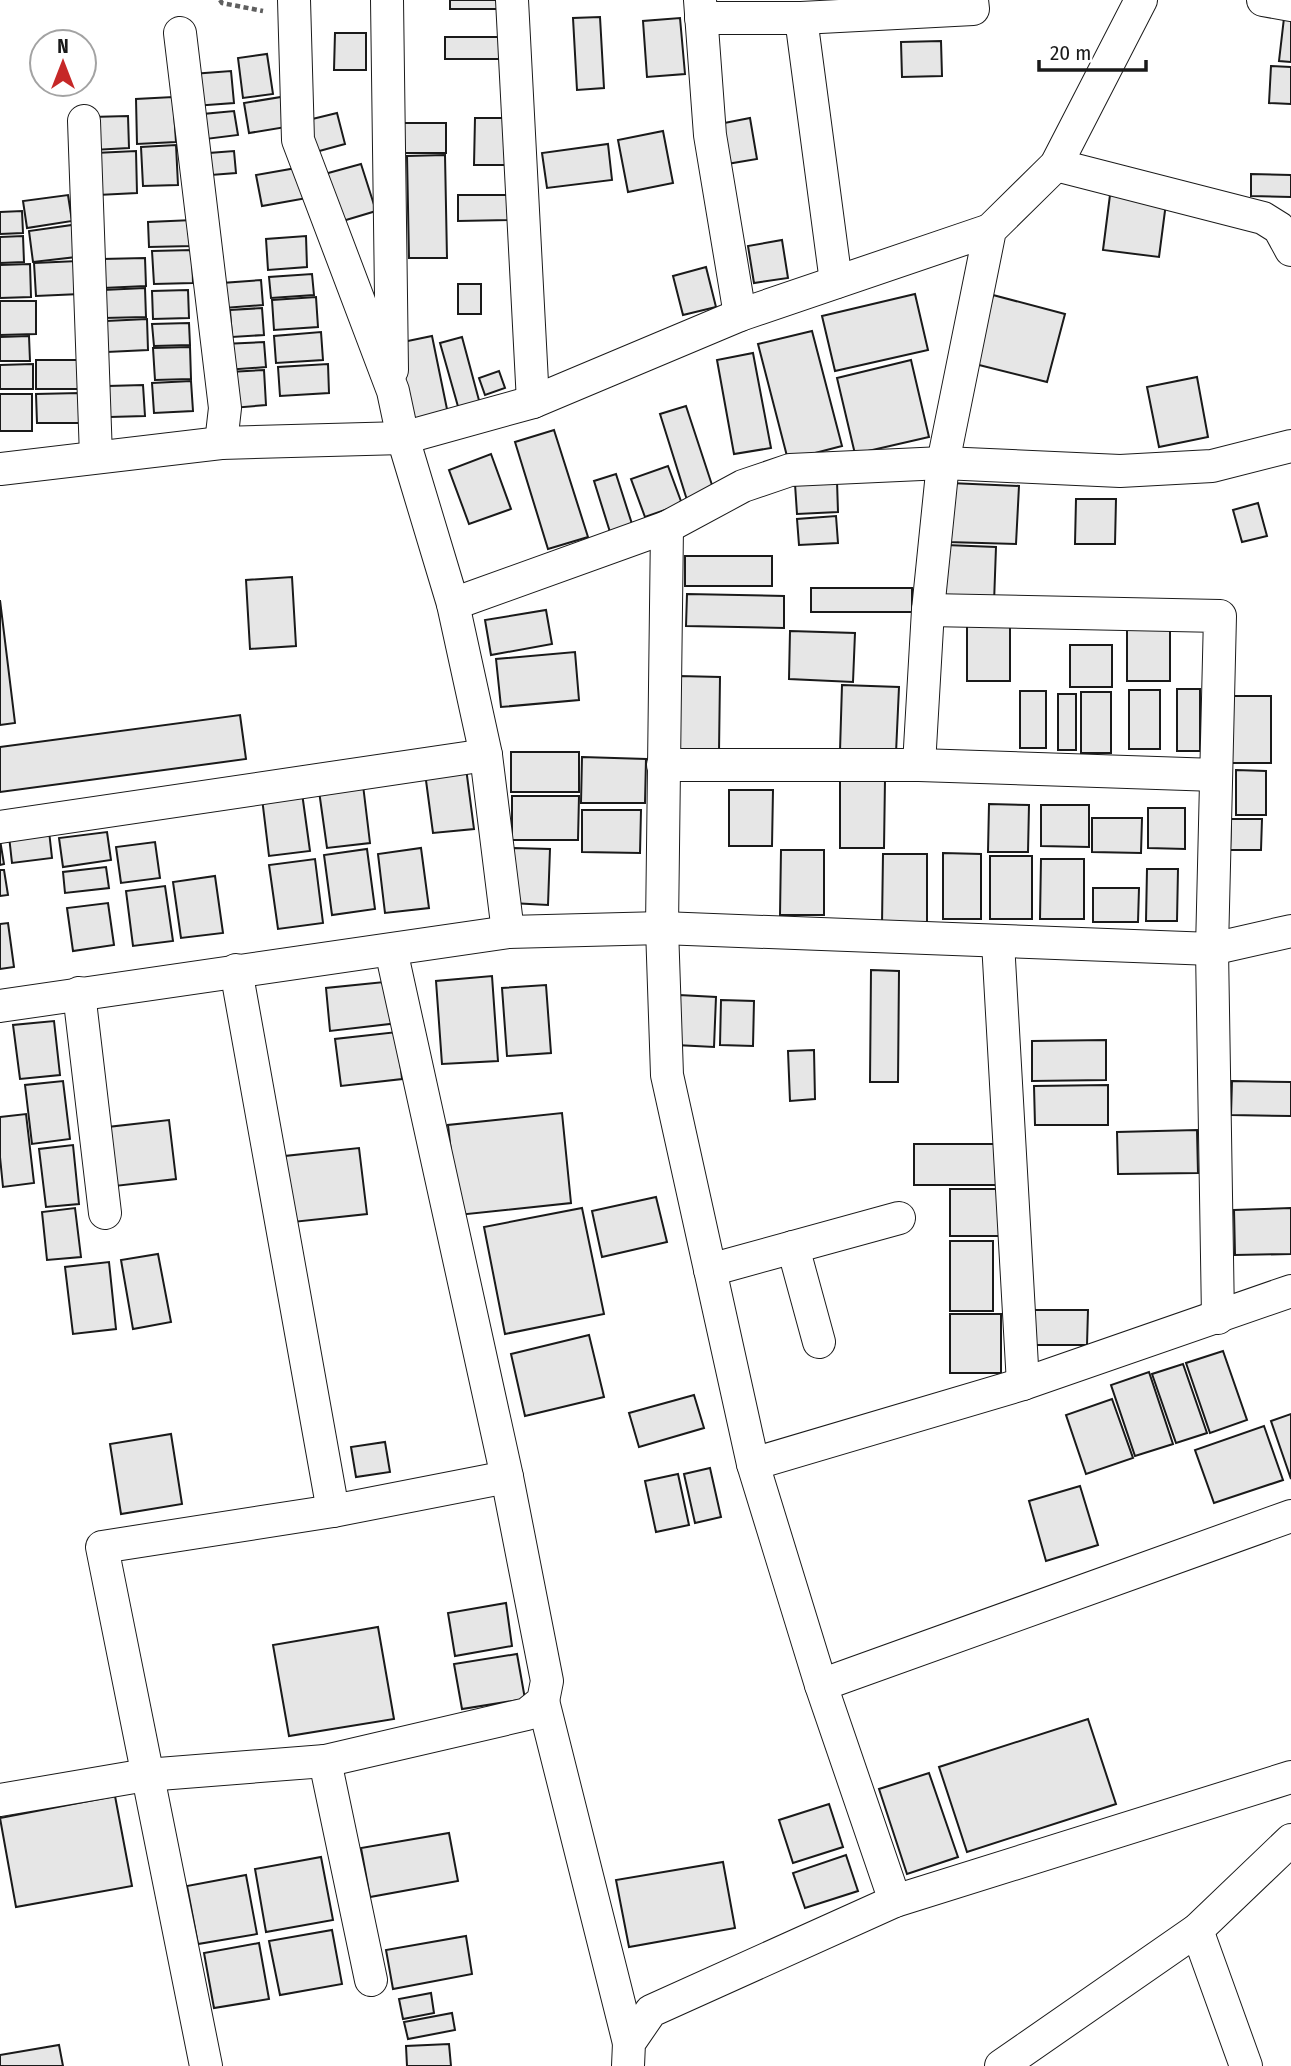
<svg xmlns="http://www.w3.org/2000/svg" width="1291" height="2066" viewBox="0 0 1291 2066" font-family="'Fira Sans Condensed',sans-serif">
	<rect width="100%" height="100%" fill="#fff"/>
	<!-- building -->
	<g fill="#e6e6e6" stroke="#1a1a1a" stroke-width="2">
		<rect x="450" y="0" width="51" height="9"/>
		<polygon points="600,17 604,88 577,90 573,18"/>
		<polygon points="680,18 685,74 647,77 643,21"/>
		<polygon points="1284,18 1291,19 1291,62 1279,61"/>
		<polygon points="335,33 366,33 366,70 334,70"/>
		<rect x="445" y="37" width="54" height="22"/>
		<polygon points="941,41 942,76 902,77 901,42"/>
		<polygon points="267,54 273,94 243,98 238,58"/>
		<polygon points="1271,66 1291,67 1291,104 1269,103"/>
		<polygon points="231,71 234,103 194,106 192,74"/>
		<polygon points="173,97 176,142 137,144 136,99"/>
		<polygon points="281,97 286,127 249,133 244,103"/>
		<polygon points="234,111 238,135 206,139 203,114"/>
		<polygon points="337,113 345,144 312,153 304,121"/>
		<polygon points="128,116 129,148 93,150 91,117"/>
		<polygon points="475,118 510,118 510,165 474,165"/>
		<polygon points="750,118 757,159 721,165 714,125"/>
		<rect x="404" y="123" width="42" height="30"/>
		<polygon points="663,131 673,183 628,192 618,140"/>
		<polygon points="608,144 612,180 547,188 542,153"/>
		<polygon points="176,145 178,185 143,186 141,147"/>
		<polygon points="136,151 137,193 98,195 95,153"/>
		<polygon points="234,151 236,173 211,175 209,153"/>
		<polygon points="445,155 447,258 409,258 407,156"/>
		<polygon points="361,164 376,211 336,223 321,175"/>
		<polygon points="302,167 307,198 262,206 256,175"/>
		<polygon points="1251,174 1291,175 1291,197 1251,196"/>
		<polygon points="68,195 72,221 27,228 23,201"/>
		<polygon points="458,195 509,195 510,220 458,221"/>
		<polygon points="1110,195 1166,203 1159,257 1103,250"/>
		<polygon points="22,211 23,233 0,234 0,212"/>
		<polygon points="193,220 193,246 149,247 148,222"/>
		<polygon points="72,225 76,257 33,262 29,231"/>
		<polygon points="23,236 24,262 0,263 0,237"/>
		<polygon points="306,236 307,267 268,270 266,239"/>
		<polygon points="782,240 788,278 754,283 748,246"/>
		<polygon points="192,250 193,283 154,284 152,251"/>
		<polygon points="145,258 146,286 103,288 102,259"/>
		<polygon points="78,261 80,294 36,296 34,263"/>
		<polygon points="30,264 31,297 0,298 0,265"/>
		<polygon points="706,267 716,307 683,315 673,276"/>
		<polygon points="312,274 314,295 271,298 269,277"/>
		<polygon points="261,280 263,305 224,308 222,283"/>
		<rect x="458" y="284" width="23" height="30"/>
		<polygon points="145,288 146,317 104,318 103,290"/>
		<polygon points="188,290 189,318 153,319 152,291"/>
		<polygon points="915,294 928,350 835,371 822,316"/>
		<polygon points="993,295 1065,314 1047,382 975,364"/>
		<polygon points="316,297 318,327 274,330 272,300"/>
		<polygon points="0,301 36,301 36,334 0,335"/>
		<polygon points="262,308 264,335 232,337 230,310"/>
		<polygon points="147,319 148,350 107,352 106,321"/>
		<polygon points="189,323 190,345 154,346 152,324"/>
		<polygon points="812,331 842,446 788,460 758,344"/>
		<polygon points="321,332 323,360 276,363 274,336"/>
		<polygon points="29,336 30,361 0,361 0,337"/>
		<polygon points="432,336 448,414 413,420 398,343"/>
		<polygon points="462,337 480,404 459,410 440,343"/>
		<polygon points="264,342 266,367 225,370 223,344"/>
		<polygon points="190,347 191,379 155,380 153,348"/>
		<polygon points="753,353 771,448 734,454 717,360"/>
		<polygon points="36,360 80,360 81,389 36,389"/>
		<polygon points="911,360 929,437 855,454 837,378"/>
		<polygon points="33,364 33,389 0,389 0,365"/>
		<polygon points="328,364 329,393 280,396 278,367"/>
		<polygon points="264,370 266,405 232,408 229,372"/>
		<polygon points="499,371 505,388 485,395 479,378"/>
		<polygon points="1197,377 1208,437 1159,447 1147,387"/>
		<polygon points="191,381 193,411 154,413 152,383"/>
		<polygon points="143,385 145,416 110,417 108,386"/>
		<polygon points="80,393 80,423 37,423 36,394"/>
		<rect x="0" y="394" width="32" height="37"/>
		<polygon points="686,406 714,491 687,500 660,414"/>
		<polygon points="554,430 588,537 548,549 515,442"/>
		<polygon points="491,454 511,509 469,524 449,470"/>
		<polygon points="668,466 682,504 645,517 631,479"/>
		<polygon points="616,474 632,524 610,532 594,481"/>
		<polygon points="837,481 838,512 797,514 795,484"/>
		<polygon points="950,483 1019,486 1016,544 947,542"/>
		<polygon points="1076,499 1116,499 1115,544 1075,544"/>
		<polygon points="1258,503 1267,536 1242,542 1233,510"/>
		<polygon points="836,516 838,543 799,545 797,519"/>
		<polygon points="946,545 996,547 994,603 943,600"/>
		<rect x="685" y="556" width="87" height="30"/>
		<polygon points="292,577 296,646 250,649 246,580"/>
		<rect x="811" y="588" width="101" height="24"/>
		<polygon points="687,594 784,596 784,628 686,626"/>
		<polygon points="0,600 15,723 0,725"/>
		<polygon points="546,610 552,644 491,655 485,620"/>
		<rect x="967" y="619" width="43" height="62"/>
		<rect x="1127" y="623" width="43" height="58"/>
		<polygon points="790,631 855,633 853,682 789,679"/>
		<rect x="1070" y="645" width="42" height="42"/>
		<polygon points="575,652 579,700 501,707 496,659"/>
		<polygon points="679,676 720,677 719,752 677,751"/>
		<polygon points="842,685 899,687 896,753 840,751"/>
		<rect x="1177" y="689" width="23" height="62"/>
		<rect x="1129" y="690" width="31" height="59"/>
		<rect x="1020" y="691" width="26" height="57"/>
		<rect x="1081" y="692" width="30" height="61"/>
		<rect x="1058" y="694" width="18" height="56"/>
		<rect x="1230" y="696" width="41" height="67"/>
		<polygon points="240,715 246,759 0,792 0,747"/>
		<rect x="511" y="752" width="68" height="40"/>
		<polygon points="582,757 646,759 645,803 581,803"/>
		<polygon points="466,768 474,829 433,833 425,773"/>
		<polygon points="1236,770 1266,771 1266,815 1236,815"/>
		<polygon points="840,779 885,779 884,848 840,848"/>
		<polygon points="363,785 370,843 327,848 319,791"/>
		<polygon points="729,790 773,790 772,846 729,846"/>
		<polygon points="302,793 310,851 269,856 262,798"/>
		<polygon points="512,796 579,796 578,840 512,840"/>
		<polygon points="989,804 1029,805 1028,852 988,852"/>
		<polygon points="1041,805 1089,805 1089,847 1041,846"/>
		<polygon points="1148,808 1185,808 1185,849 1148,848"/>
		<polygon points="582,810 641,810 640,853 582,852"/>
		<polygon points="1092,818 1142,818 1141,853 1092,852"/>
		<polygon points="1231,819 1262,819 1261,850 1230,850"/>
		<polygon points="49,831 52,858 12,863 9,836"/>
		<polygon points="107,832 111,860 63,867 59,838"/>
		<polygon points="0,840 4,864 0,865"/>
		<polygon points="155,842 160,878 121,883 116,847"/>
		<polygon points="421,848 429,908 385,913 378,854"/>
		<polygon points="513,848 550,849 548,905 511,903"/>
		<polygon points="367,849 375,909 332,915 324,855"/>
		<polygon points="781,850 824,850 824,915 780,915"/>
		<polygon points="943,853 981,854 981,919 943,919"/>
		<polygon points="883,854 927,854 927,924 882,924"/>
		<rect x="990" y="856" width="42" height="63"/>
		<polygon points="315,859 323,923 278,929 269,865"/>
		<polygon points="1041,859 1084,859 1084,919 1040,919"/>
		<polygon points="106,867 109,888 65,893 63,872"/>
		<polygon points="1147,869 1178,869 1177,921 1146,921"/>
		<polygon points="0,870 4,870 8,895 0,896"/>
		<polygon points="215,876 223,933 181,938 173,882"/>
		<polygon points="165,886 173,941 133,946 126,891"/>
		<polygon points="1093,888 1139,888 1138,922 1093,922"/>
		<polygon points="108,903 114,945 73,951 67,908"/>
		<polygon points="8,923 14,967 0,969 0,924"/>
		<polygon points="871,970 899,971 898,1082 870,1082"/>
		<polygon points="492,976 498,1061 442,1064 436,981"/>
		<polygon points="394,981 398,1023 330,1031 326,988"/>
		<polygon points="546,985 551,1053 507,1056 502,988"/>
		<polygon points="679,995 716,997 714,1047 676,1045"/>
		<polygon points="721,1000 754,1001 753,1046 720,1045"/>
		<polygon points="54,1021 60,1075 20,1079 13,1025"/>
		<polygon points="397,1032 402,1079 341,1086 335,1039"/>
		<polygon points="1106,1040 1106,1080 1032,1081 1032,1041"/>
		<polygon points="814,1050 815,1099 790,1101 788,1051"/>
		<polygon points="63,1081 70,1139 32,1144 25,1085"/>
		<polygon points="1232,1081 1291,1082 1291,1116 1231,1115"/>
		<polygon points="1108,1085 1108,1125 1035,1125 1034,1086"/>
		<polygon points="562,1113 571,1203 458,1215 448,1125"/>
		<polygon points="26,1114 34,1183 3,1187 0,1157 0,1117"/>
		<polygon points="169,1120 176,1179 115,1186 108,1127"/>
		<polygon points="1197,1130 1198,1173 1118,1174 1117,1132"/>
		<rect x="914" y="1144" width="85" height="41"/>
		<polygon points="73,1145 79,1204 46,1207 39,1149"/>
		<polygon points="359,1148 367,1214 293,1222 285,1156"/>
		<polygon points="950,1189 1003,1189 1004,1236 950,1236"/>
		<polygon points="656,1197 667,1242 602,1257 592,1211"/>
		<polygon points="75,1208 81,1257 47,1260 42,1212"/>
		<polygon points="582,1208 604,1314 505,1334 484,1227"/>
		<polygon points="1291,1208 1291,1254 1235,1255 1234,1210"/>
		<rect x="950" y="1241" width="43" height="70"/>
		<polygon points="158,1254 171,1322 133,1329 121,1260"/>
		<polygon points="109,1262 116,1329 73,1334 65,1267"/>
		<polygon points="1033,1310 1088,1310 1087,1345 1033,1345"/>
		<rect x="950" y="1314" width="51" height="59"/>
		<polygon points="589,1335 604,1397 525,1416 511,1354"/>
		<polygon points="1223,1351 1247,1420 1210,1433 1186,1363"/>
		<polygon points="1183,1364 1207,1433 1176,1443 1152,1374"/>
		<polygon points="1149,1372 1173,1444 1135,1456 1111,1385"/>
		<polygon points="694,1395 704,1428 639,1447 629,1413"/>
		<polygon points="1112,1399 1133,1458 1086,1474 1066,1415"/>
		<polygon points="1291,1414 1291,1479 1271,1421"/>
		<polygon points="1264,1426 1283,1480 1214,1503 1195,1450"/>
		<polygon points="171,1434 182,1504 121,1514 110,1444"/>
		<polygon points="385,1442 390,1472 356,1477 351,1447"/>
		<polygon points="710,1468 721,1517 695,1523 684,1474"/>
		<polygon points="678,1474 689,1525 656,1532 645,1481"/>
		<polygon points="1080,1486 1098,1545 1046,1561 1029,1501"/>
		<polygon points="506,1603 512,1646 455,1656 448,1613"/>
		<polygon points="378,1627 394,1719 289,1736 273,1645"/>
		<polygon points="517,1654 525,1699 462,1709 454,1664"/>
		<polygon points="1088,1719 1116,1804 967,1852 939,1767"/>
		<polygon points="929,1773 958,1857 907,1874 879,1789"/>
		<polygon points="115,1796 132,1886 16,1907 0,1818"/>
		<polygon points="829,1804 843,1847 793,1863 779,1820"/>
		<polygon points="449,1833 458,1881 370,1897 361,1848"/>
		<polygon points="846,1855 858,1891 805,1908 793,1873"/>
		<polygon points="321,1857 333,1920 266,1932 255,1869"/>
		<polygon points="723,1862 735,1928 629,1947 616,1880"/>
		<polygon points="246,1875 257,1934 198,1944 187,1886"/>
		<polygon points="332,1930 342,1984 280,1995 269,1941"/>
		<polygon points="466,1936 472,1974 393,1989 386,1950"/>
		<polygon points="259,1943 269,1999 214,2008 204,1953"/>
		<polygon points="431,1993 434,2013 403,2019 399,1999"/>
		<polygon points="452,2013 455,2030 408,2039 404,2022"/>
		<polygon points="449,2044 451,2066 407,2066 406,2046"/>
		<polygon points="59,2045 63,2066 0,2066 0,2055"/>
	</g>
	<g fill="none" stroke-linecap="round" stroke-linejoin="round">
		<!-- minor casing -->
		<g stroke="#1a1a1a" stroke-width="34">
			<g id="minor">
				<polyline points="294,0 298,140 393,391 403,438 453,604 486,755 508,932"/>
				<polyline points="387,0 392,370"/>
				<polyline points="512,0 533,402"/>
				<polyline points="700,0 710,135 740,315"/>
				<polyline points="1263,0 1291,5"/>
				<polyline points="701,18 801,18 973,9 972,0"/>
				<polyline points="801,18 836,282"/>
				<polyline points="180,33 225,408 221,443"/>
				<polyline points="84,121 96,456"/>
				<polyline points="1056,165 1263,218 1279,228 1291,250"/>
				<polyline points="0,469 221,443 403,438 533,402 740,315 990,230"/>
				<polyline points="667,527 662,928 667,1075 753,1464 821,1685 895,1901"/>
				<polyline points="453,604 667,527 743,486 790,470 943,463 1120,471 1212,466 1291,446"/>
				<polyline points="928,610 1220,616 1212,949 1218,1318"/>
				<polyline points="663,765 919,765 1216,775"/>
				<polyline points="919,765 928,610 943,463 990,230 1056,165 1141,0"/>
				<polyline points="0,827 486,755"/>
				<polyline points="998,942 1023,1384"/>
				<polyline points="236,970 333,1511"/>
				<polyline points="79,993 105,1213"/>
				<polyline points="0,1006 508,932 662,928 1212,949 1291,931"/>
				<polyline points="793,1247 819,1342"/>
				<polyline points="710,1270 899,1218"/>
				<polyline points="753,1464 1023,1384 1291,1291"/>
				<polyline points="821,1685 1291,1516"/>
				<polyline points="543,1701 629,2043"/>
				<polyline points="325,1761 371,1980"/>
				<polyline points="0,1800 146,1775 325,1761 527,1714 543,1701 547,1681 507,1477 391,950"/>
				<polyline points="1197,1930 1246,2066"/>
				<polyline points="206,2066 102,1547 333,1511 507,1477"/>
				<polyline points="628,2066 629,2043 651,2011 895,1901 1291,1777"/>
				<polyline points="1001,2066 1197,1930 1291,1840"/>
			</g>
		</g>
		<!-- path -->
		<polyline stroke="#5f5f5f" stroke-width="4.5" stroke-dasharray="5 3.5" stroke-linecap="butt" points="220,0 222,3 263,11"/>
		<!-- minor -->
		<use href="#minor" stroke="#fff" stroke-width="32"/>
	</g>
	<!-- north arrow -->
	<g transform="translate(63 63)"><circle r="33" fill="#ffffff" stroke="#a3a3a3" stroke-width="2"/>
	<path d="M0-5L12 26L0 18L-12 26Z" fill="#c62828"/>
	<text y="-10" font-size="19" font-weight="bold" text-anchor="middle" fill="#1a1a1a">N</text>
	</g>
	<!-- scale -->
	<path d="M1039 60v10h107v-10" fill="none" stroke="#1a1a1a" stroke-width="3.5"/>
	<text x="1050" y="60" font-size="21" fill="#1a1a1a" stroke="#ffffff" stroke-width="5" paint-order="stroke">20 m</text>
</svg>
